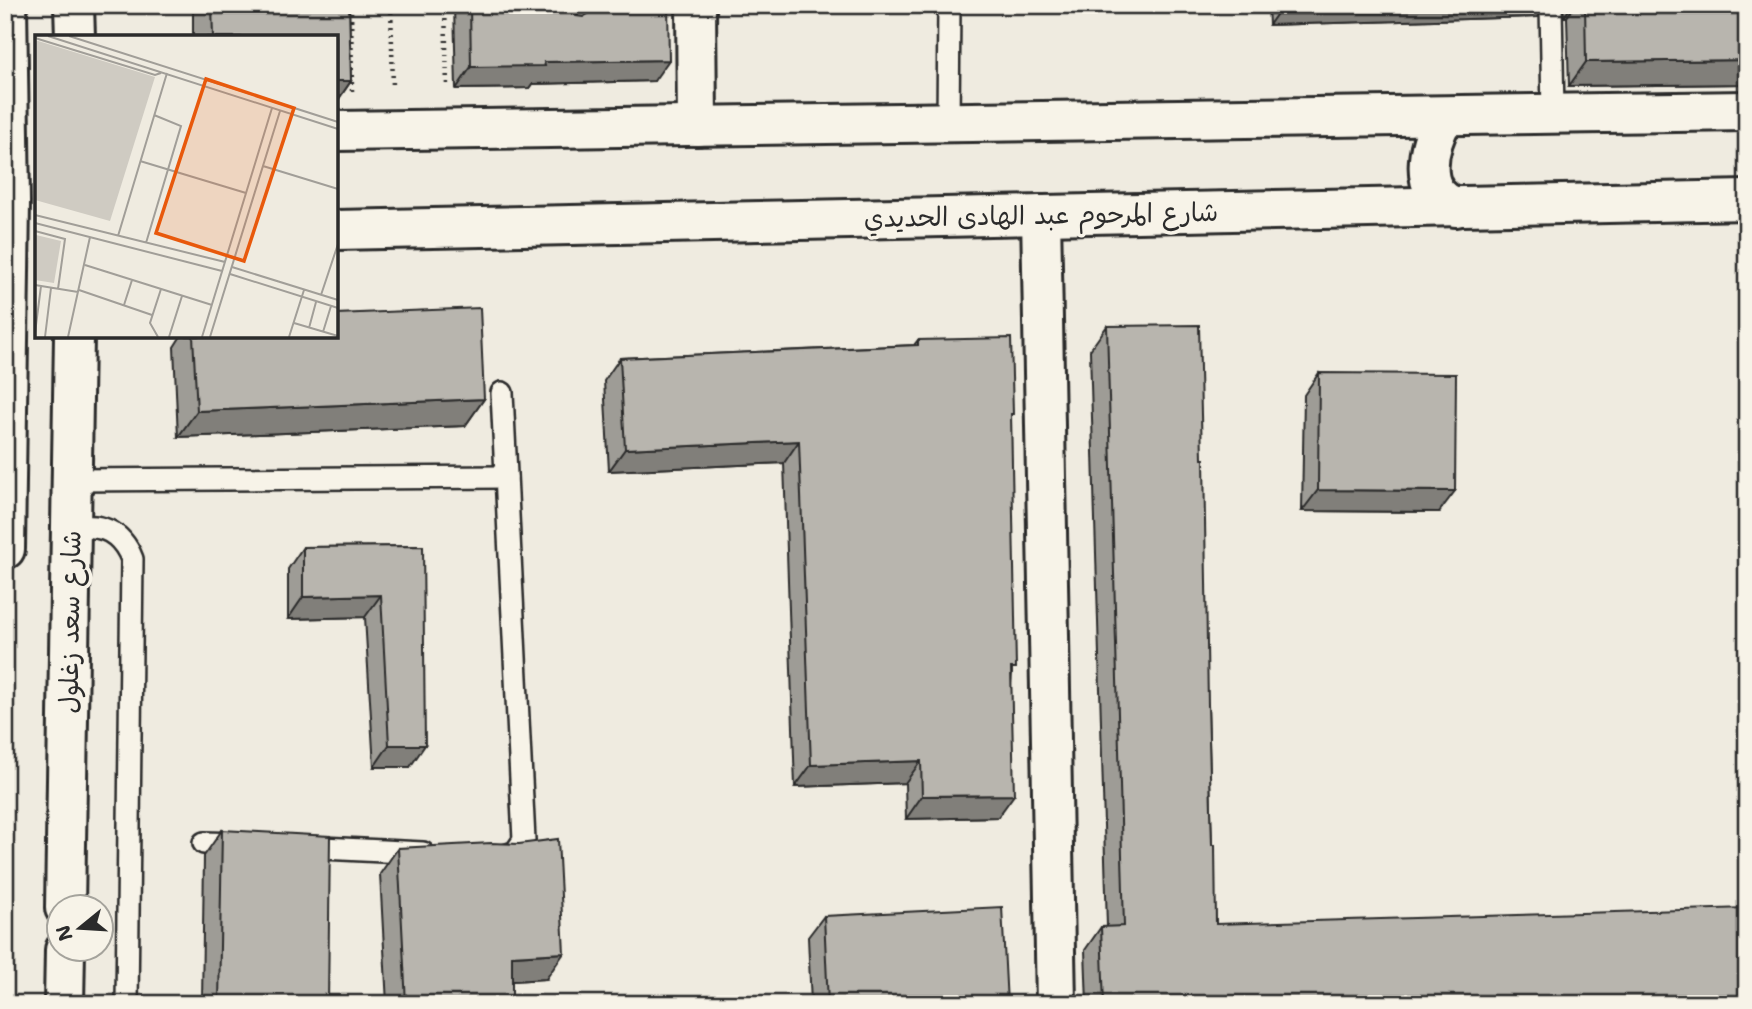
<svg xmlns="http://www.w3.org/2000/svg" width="1752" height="1009" viewBox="0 0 1752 1009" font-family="'Shantell Sans','Playpen Sans Arabic',sans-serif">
	<rect width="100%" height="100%" fill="#efebe0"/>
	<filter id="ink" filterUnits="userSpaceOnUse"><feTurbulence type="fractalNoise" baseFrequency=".0143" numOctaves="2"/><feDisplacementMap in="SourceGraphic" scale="14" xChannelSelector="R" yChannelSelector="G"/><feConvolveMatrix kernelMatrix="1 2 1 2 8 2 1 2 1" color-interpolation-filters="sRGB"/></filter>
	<g filter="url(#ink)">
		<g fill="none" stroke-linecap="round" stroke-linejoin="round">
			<!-- lane casing -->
			<g stroke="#2b2b2b" stroke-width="26">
				<g id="lane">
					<polyline points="1551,5 1553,114"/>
					<polyline points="948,123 949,5"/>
					<polyline points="73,480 506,477"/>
					<path d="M71,530C99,521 121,531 132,559L127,1004"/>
					<polyline points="204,843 242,844"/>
					<polyline points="302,847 423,853"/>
					<polyline points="501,857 516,852 524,840 502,393"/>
				</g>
			</g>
			<!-- street casing -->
			<g stroke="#2b2b2b" stroke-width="44">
				<g id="street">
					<polyline points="696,5 697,126"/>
					<polyline points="1041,215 1056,1004"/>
				</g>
			</g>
			<!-- secondary casing -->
			<g stroke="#2b2b2b" stroke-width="44">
				<g id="secondary">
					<path d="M1444,116C1428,145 1415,193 1456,207"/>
					<polyline points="336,131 1747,111"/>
					<polyline points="336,230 1747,200"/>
				</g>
			</g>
			<!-- primary casing -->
			<g stroke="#2b2b2b" stroke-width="44">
				<g id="primary">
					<polyline points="74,5 75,37"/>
					<polyline points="5,549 10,202 7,5"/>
					<polyline points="65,908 74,336"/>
					<polyline points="64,1004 65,950"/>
				</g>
			</g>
			<!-- path -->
			<g stroke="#2b2b2b" stroke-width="4.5" stroke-dasharray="2 5" stroke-linecap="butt">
				<polyline points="351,5 352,91"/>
				<polyline points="391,5 393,88"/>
				<polyline points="445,5 447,87"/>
			</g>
			<!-- lane -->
			<use href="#lane" stroke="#f7f3e8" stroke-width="21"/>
			<!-- street -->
			<use href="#street" stroke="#f7f3e8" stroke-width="38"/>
			<!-- secondary -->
			<use href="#secondary" stroke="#f7f3e8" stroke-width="38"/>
			<!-- primary -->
			<use href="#primary" stroke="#f7f3e8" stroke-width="38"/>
		</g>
		<!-- wall -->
		<g fill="#9e9c96" stroke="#2b2b2b" stroke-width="2">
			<polygon points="193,5 349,5 351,81 336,103 336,37 193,37"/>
			<polygon points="454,5 570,5 571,12 578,16 577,5 668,5 654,81 532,84 529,88 456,89"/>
			<polygon points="1268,5 1547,5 1538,17 1269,25"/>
			<polygon points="1563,5 1679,5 1682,9 1683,9 1683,5 1747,5 1747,84 1569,86 1567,17 1564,17"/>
			<polygon points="1107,326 1208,705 1212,845 1216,924 1747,1004 1087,1004 1085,950 1101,927 1107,927 1090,350"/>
			<polygon points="181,336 336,336 484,399 465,426 178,437 174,347"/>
			<polygon points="918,340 1011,417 1012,674 998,817 906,819 905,783 795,787 784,463 609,471 604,381 620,358 914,345"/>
			<polygon points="1319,373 1439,512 1302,511 1304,395"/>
			<polygon points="423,546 410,767 374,767 365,617 288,619 288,569 303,547"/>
			<polygon points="222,830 328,1004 202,1004 204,856"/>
			<polygon points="398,848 546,979 512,981 512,1004 387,1004 380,874"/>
			<polygon points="824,916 1007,1004 811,1004 808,937"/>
		</g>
		<!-- shaded-wall -->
		<g fill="#817f7a" stroke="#2b2b2b" stroke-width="2">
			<polygon points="1283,5 1547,5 1538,17 1269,25"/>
			<polygon points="1572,5 1575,5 1567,17 1564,17"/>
			<polygon points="669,60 654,81 532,84 529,88 456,89 471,67 544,62"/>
			<polygon points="1747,60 1747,84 1569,86 1586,62"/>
			<polygon points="336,81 351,81 336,103"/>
			<polygon points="484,399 465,426 178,437 197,411"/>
			<polygon points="799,441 784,463 609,471 625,449"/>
			<polygon points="1318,490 1455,491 1439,512 1302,511"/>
			<polygon points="381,595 365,617 288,619 303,597"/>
			<polygon points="389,745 425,745 410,767 374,767"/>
			<polygon points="921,761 905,783 795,787 811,765"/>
			<polygon points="1014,795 998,817 906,819 922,796"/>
			<polygon points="564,953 546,979 494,982 512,956"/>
		</g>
		<!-- building -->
		<g fill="#b8b5ae" stroke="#2b2b2b" stroke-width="2">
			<polygon points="212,5 349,5 351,81 336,81 336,37 213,37"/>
			<polygon points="470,5 570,5 571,12 576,16 583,17 593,11 594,5 668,5 669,60 544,62 545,66 471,67"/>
			<polygon points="1585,5 1679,5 1682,9 1695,9 1697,5 1747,5 1747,60 1586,62"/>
			<polygon points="480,308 484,399 197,411 193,336 336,336 336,314"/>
			<polygon points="1199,325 1202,459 1204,459 1208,705 1212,845 1215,845 1216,924 1747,908 1747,1004 1104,1004 1101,927 1124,926 1107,326"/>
			<polygon points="1011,338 1013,414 1011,414 1016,668 1011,668 1014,795 922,796 921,761 811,765 799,441 625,449 620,358 918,345 918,340"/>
			<polygon points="1319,373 1456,374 1455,491 1318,490"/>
			<polygon points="423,546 425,745 389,745 381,595 303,597 303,547"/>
			<polygon points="222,830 330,836 328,1004 219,1004"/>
			<polygon points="558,839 564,953 512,956 512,1004 406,1004 398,848 491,843 519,844"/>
			<polygon points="1002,907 1007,1004 828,1004 824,916"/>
		</g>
	</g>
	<g text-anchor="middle" stroke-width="7" stroke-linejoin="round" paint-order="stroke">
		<!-- street labels -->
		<g font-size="26" fill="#2b2b2b" stroke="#f7f3e8">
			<text transform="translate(1041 215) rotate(-1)" y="9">شارع المرحوم عبد الهادى الحديدي</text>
			<text transform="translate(70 622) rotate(-89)" y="9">شارع سعد زغلول</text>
		</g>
	</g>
	<!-- overview -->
	<g transform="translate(35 35)">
		<rect width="303" height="303" fill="#efebe0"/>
		<path d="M0,5L120,42L75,186L0,165ZM1,200L26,206L19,248L0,245Z" fill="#cfcbc2"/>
		<path fill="none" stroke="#a19e98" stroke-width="2" d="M13,1L303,94M34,1L303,87M0,3L120,40L126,38M105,126L211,158M228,131L303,154M0,180L190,227M0,188L187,236M0,196L30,204L23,254M83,201L132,38M111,208L146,91L119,80M50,230L177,270M197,232L303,265M195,239L303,273M0,250L43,257M44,255L117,280M286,260L303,209M89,270L97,245M259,288L303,301M274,293L281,267M288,297L296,271M0,298L6,251M10,302L16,253M33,302L55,202M123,302L115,288L126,254M134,302L147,261M167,302L237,73M175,302L245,76M254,302L269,255"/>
		<path fill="#e8590c" fill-opacity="0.15" stroke="#e8590c" stroke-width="3.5" d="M171,44L259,73L209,226L121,198Z"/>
		<rect width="303" height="303" fill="none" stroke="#2b2b2b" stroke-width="3.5"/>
	</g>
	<!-- margin -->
	<rect width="1752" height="1009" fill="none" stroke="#f7f3e8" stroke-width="28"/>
	<rect x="14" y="14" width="1724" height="981" fill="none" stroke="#2b2b2b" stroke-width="2.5" filter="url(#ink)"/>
	<!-- north arrow -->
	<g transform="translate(80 928) rotate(252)"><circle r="33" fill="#f7f3e8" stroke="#a5a39c" stroke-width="2"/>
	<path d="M0-5L12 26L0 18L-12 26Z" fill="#2b2b2b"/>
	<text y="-10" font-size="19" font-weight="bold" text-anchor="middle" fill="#2b2b2b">N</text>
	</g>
</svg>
